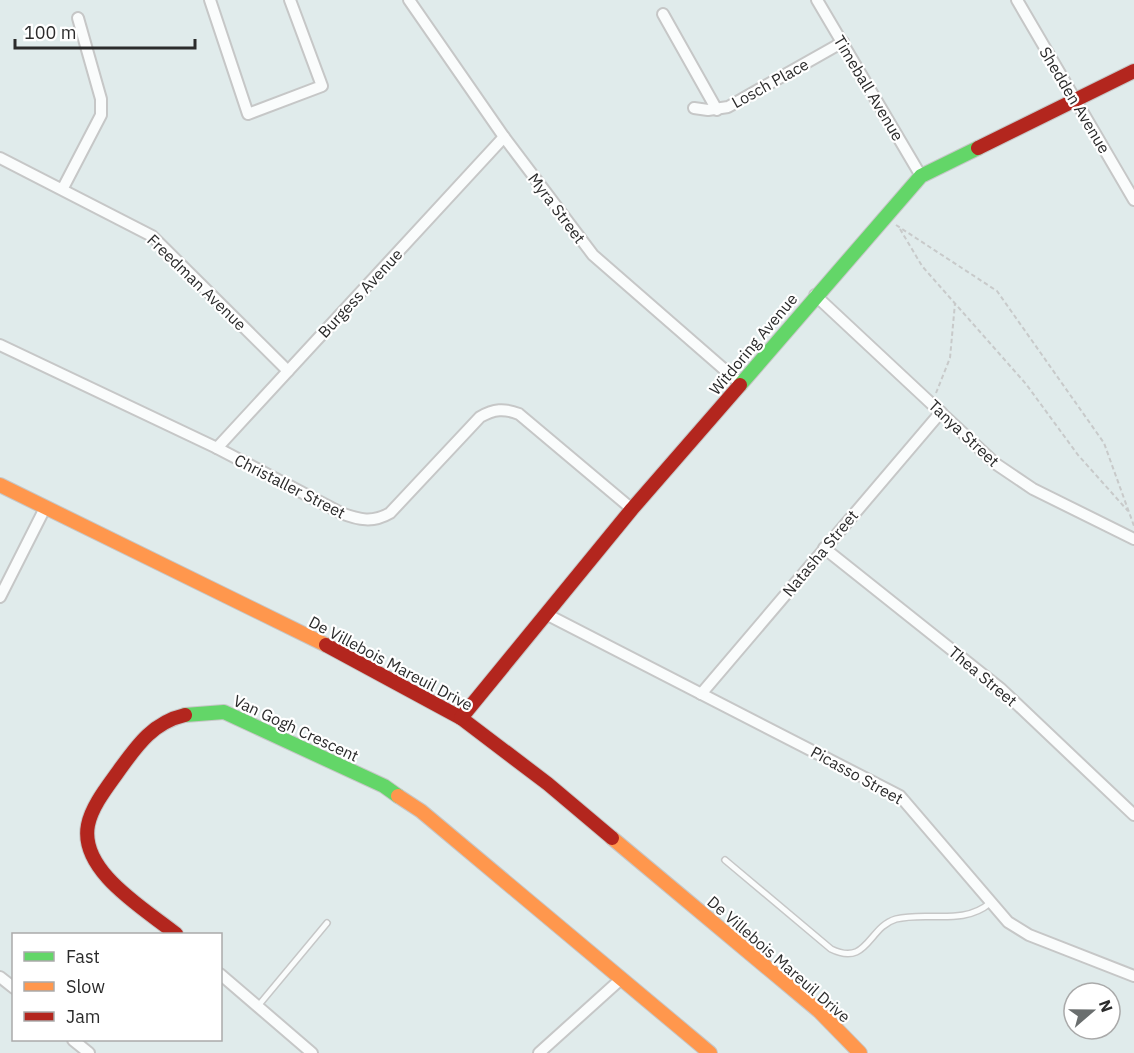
<svg xmlns="http://www.w3.org/2000/svg" width="1134" height="1053" viewBox="0 0 1134 1053" font-family="'IBM Plex Sans',sans-serif">
	<rect width="100%" height="100%" fill="#e0ebeb"/>
	<g fill="none" stroke-linecap="round" stroke-linejoin="round">
		<!-- lane casing -->
		<g stroke="#c6c7c7" stroke-width="8">
			<g id="lane">
				<path d="M725,860L831,949C868,967 868,927 896,919C927,911 963,926 990,903"/>
				<polyline points="258,1006 327,923"/>
			</g>
		</g>
		<!-- street casing -->
		<g stroke="#c6c7c7" stroke-width="14">
			<g id="street">
				<polyline points="210,0 248,114 322,86 290,0"/>
				<polyline points="409,0 504,137 593,255 741,384"/>
				<polyline points="817,0 921,176"/>
				<polyline points="1017,0 1134,200"/>
				<polyline points="663,14 717,110"/>
				<polyline points="694,108 708,110 728,107 843,42"/>
				<polyline points="0,158 152,236 288,371"/>
				<polyline points="63,188 101,115 101,99 78,18"/>
				<polyline points="815,295 996,464 1033,489 1134,539"/>
				<path d="M0,345L217,448L341,513C359,520 373,523 390,513L480,417C494,409 504,408 519,414L632,509"/>
				<polyline points="217,448 504,137"/>
				<polyline points="824,548 1001,689 1134,815"/>
				<polyline points="0,597 45,508"/>
				<polyline points="546,614 900,796 1008,922 1029,935 1134,976"/>
				<polyline points="701,694 941,412"/>
				<polyline points="220,974 312,1053"/>
				<polyline points="0,977 14,988"/>
				<polyline points="73,1040 89,1053"/>
				<polyline points="539,1053 621,979"/>
			</g>
		</g>
		<!-- fast casing -->
		<g stroke="#c6c7c7" stroke-width="16">
			<g id="fast">
				<polyline points="740,385 921,176 978,148"/>
				<polyline points="185,715 224,712 384,786 398,796"/>
			</g>
		</g>
		<!-- slow casing -->
		<g stroke="#c6c7c7" stroke-width="16">
			<g id="slow">
				<polyline points="0,485 326,645"/>
				<polyline points="398,796 421,811 710,1053"/>
				<polyline points="612,838 819,1011 860,1053"/>
			</g>
		</g>
		<!-- jam casing -->
		<g stroke="#c6c7c7" stroke-width="16">
			<g id="jam">
				<polyline points="978,148 1134,71"/>
				<polyline points="326,645 461,718 548,784 612,838"/>
				<polyline points="461,718 632,509 740,385"/>
				<path d="M176,934C145,909 79,871 88,825C92,805 109,785 120,769C138,744 154,722 185,715"/>
			</g>
		</g>
		<!-- path -->
		<g stroke="#c8caca" stroke-width="2" stroke-dasharray="4.5 3" stroke-linecap="butt">
			<polyline points="896,225 997,291 1104,443 1134,526"/>
			<polyline points="900,229 922,266 1026,384 1078,455 1128,511"/>
			<polyline points="936,393 950,358 955,303"/>
		</g>
		<!-- lane -->
		<use href="#lane" stroke="#fafcfc" stroke-width="5"/>
		<!-- street -->
		<use href="#street" stroke="#fafcfc" stroke-width="10"/>
		<!-- fast -->
		<use href="#fast" stroke="#63d668" stroke-width="14"/>
		<!-- slow -->
		<use href="#slow" stroke="#ff974d" stroke-width="14"/>
		<!-- jam -->
		<use href="#jam" stroke="#b3261e" stroke-width="14"/>
	</g>
	<g text-anchor="middle" stroke-width="4.5" stroke-linejoin="round" paint-order="stroke">
		<!-- street labels -->
		<g font-size="16" fill="#2b2b2b" stroke="#fff">
			<text transform="translate(770 83) rotate(-29)" y="6">Losch Place</text>
			<text transform="translate(869 88) rotate(59)" y="6">Timeball Avenue</text>
			<text transform="translate(1075 100) rotate(59)" y="6">Shedden Avenue</text>
			<text transform="translate(557 208) rotate(53)" y="6">Myra Street</text>
			<text transform="translate(197 282) rotate(44)" y="6">Freedman Avenue</text>
			<text transform="translate(360 293) rotate(-47)" y="6">Burgess Avenue</text>
			<text transform="translate(753 344) rotate(-50)" y="6">Witdoring Avenue</text>
			<text transform="translate(964 433) rotate(43)" y="6">Tanya Street</text>
			<text transform="translate(290 486) rotate(27)" y="6">Christaller Street</text>
			<text transform="translate(820 553) rotate(-50)" y="6">Natasha Street</text>
			<text transform="translate(391 663) rotate(28)" y="6">De Villebois Mareuil Drive</text>
			<text transform="translate(983 676) rotate(40)" y="6">Thea Street</text>
			<text transform="translate(296 728) rotate(25)" y="6">Van Gogh Crescent</text>
			<text transform="translate(857 775) rotate(29)" y="6">Picasso Street</text>
			<text transform="translate(779 959) rotate(41)" y="6">De Villebois Mareuil Drive</text>
		</g>
	</g>
	<!-- legend -->
	<rect x="12" y="933" width="210" height="108" fill="#ffffff" stroke="#aaaaaa" stroke-width="1.5"/>
	<rect x="24" y="952" width="30" height="9" fill="#63d668" stroke="#aaaaaa" stroke-width="1.5"/>
	<text x="66" y="963" font-size="18" fill="#2b2b2b">Fast</text>
	<rect x="24" y="982" width="30" height="9" fill="#ff974d" stroke="#aaaaaa" stroke-width="1.5"/>
	<text x="66" y="993" font-size="18" fill="#2b2b2b">Slow</text>
	<rect x="24" y="1012" width="30" height="9" fill="#b3261e" stroke="#aaaaaa" stroke-width="1.5"/>
	<text x="66" y="1023" font-size="18" fill="#2b2b2b">Jam</text>
	<!-- north arrow -->
	<g transform="translate(1092 1011) rotate(70)"><circle r="28" fill="#ffffff" stroke="#aaaaaa" stroke-width="1.5"/>
	<path d="M0-4.5L10 22L0 15L-10 22Z" fill="#6a6e6e"/>
	<text y="-9" font-size="16" font-weight="bold" text-anchor="middle" fill="#2b2b2b">N</text>
	</g>
	<!-- scale -->
	<path d="M15 39v9h180v-9" fill="none" stroke="#2b2b2b" stroke-width="3"/>
	<text x="24" y="39" font-size="18" fill="#2b2b2b" stroke="#ffffff" stroke-width="4.5" paint-order="stroke">100 m</text>
</svg>
